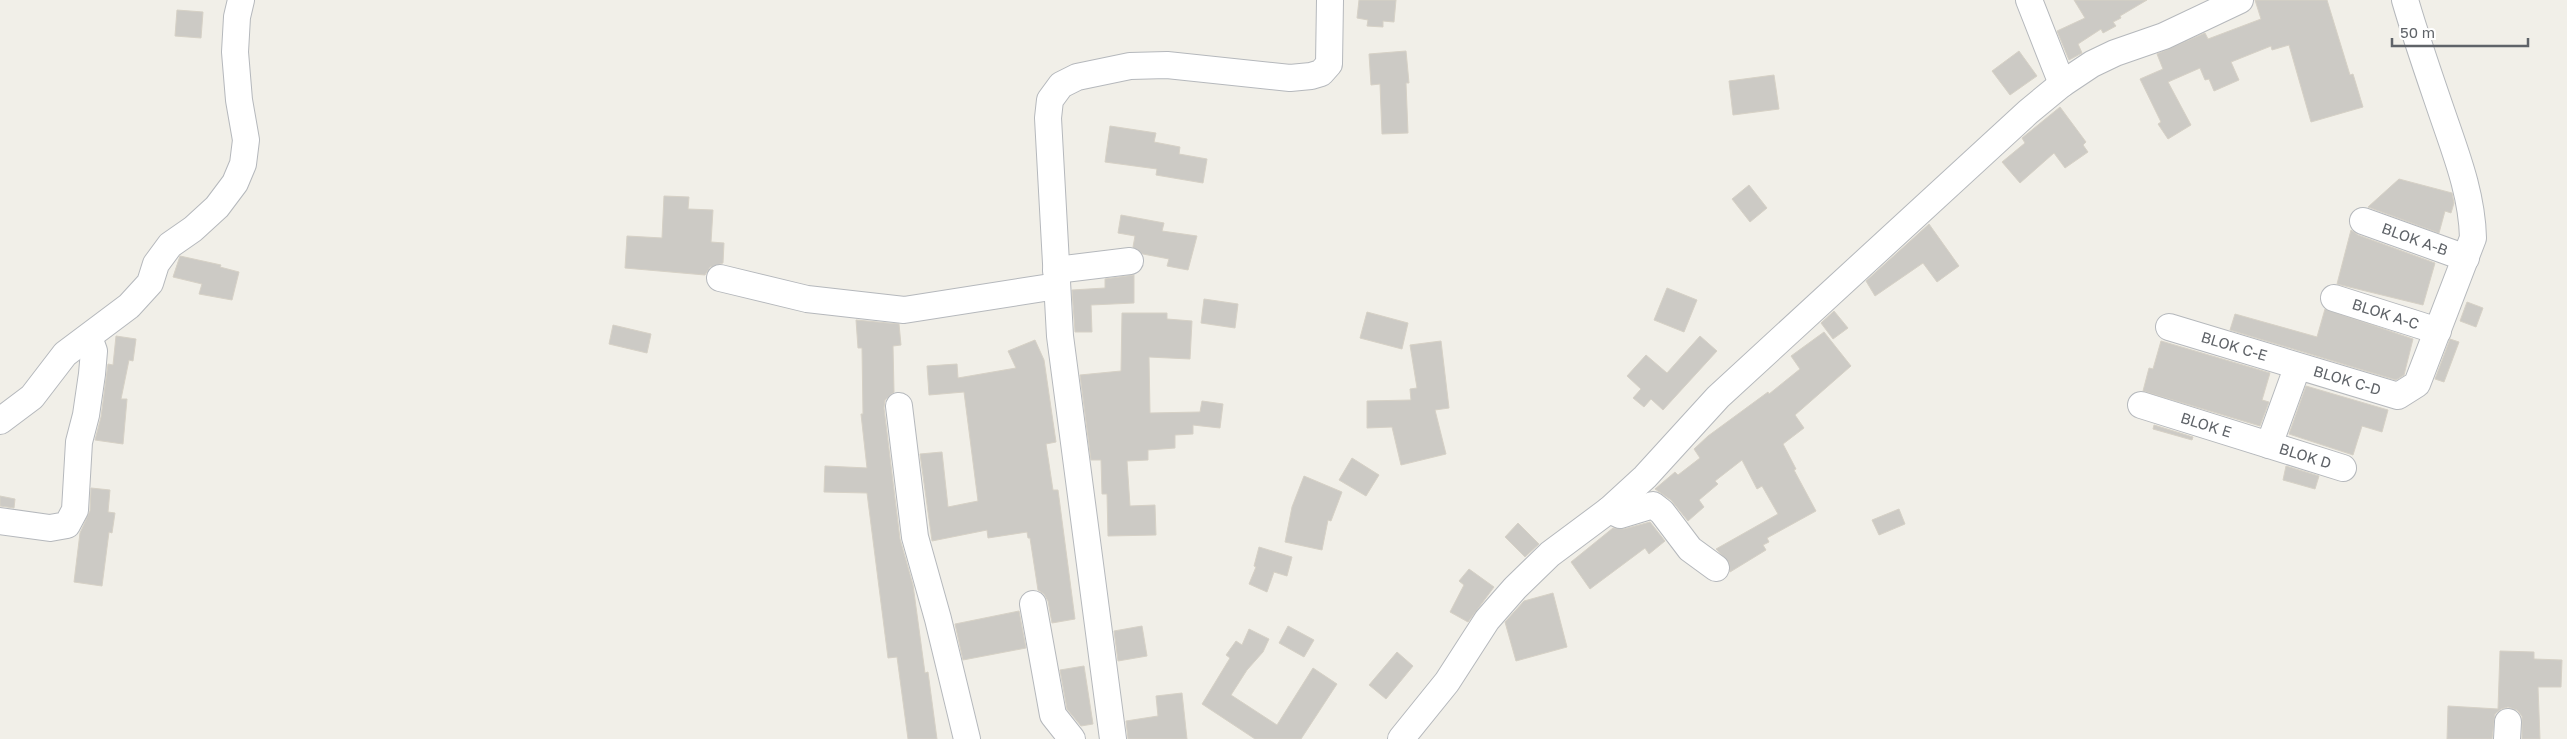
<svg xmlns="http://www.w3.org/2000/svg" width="2567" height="739" viewBox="0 0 2567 739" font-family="'Golos Text',sans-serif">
	<rect width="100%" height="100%" fill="#f1efe8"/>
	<!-- building -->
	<g fill="#cccac5" stroke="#d6d1c6">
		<polygon points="1359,0 1396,0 1394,22 1383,21 1383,27 1367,26 1368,20 1357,18"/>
		<polygon points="2074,0 2147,0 2120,16 2121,18 2113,22 2116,26 2103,33 2101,29 2078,44 2082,53 2069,60 2057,31 2085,18"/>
		<polygon points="2255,0 2327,0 2350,75 2353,74 2363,107 2311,122 2289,45 2272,50 2271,46 2231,62 2239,80 2214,91 2209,79 2205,80 2200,68 2168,82 2191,125 2168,139 2158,124 2161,122 2140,79 2163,69 2157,54 2205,33 2208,39 2261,19"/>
		<polygon points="177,10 203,12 201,38 175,36"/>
		<polygon points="1406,51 1409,83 1406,83 1408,133 1382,134 1380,84 1371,85 1369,54"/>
		<polygon points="2019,51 2037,76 2010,95 1992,71"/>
		<polygon points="1774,75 1779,109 1733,115 1729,81"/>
		<polygon points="2060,107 2086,142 2083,145 2088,152 2065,168 2054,153 2020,183 2002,162 2025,143 2022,138"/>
		<polygon points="1110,126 1156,133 1154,142 1180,147 1179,154 1207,159 1203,183 1156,175 1157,169 1105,162"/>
		<polygon points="2399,179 2452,193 2454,203 2451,213 2445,211 2439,233 2368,207"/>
		<polygon points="1749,185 1767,208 1750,222 1732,199"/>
		<polygon points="664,196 689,197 688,209 713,210 711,242 724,243 723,263 710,267 705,275 625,268 627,236 662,238"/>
		<polygon points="1121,215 1164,223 1162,231 1197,236 1188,270 1167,266 1169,259 1143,254 1133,247 1135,236 1118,233"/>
		<polygon points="1929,224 1959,266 1937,282 1923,263 1875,296 1866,281"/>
		<polygon points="2351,230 2358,235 2435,263 2423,305 2337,284"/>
		<polygon points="180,256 221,265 220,267 239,272 232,300 199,294 202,284 173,277"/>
		<polygon points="1134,275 1134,303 1091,305 1092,332 1075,332 1072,290 1105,288 1105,279"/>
		<polygon points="1667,288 1697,300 1684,332 1654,320"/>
		<polygon points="1204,299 1238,304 1235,328 1201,323"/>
		<polygon points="2467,302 2483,308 2476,327 2460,321"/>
		<polygon points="2325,309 2413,339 2404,375 2396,380 2230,330 2235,314 2317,337"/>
		<polygon points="1834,311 1848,328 1833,339 1821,323"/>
		<polygon points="1367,312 1408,323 1402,349 1360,338"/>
		<polygon points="1122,313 1167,313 1167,319 1192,321 1190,359 1149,357 1150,413 1200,412 1202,401 1223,404 1220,428 1193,425 1193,434 1175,435 1175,448 1148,450 1148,460 1127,461 1130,506 1155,505 1156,535 1108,536 1107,494 1102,494 1101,460 1091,460 1080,375 1121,371"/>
		<polygon points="856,320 899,324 901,345 893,346 894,392 885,400 884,408 900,539 913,585 925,673 928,672 937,739 908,739 897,657 888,658 867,493 824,492 825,466 867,468 861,414 863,414 862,348 858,348"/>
		<polygon points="613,325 651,334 647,353 609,344"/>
		<polygon points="1824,332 1851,366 1795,415 1804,428 1783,444 1796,469 1794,470 1816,511 1767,538 1769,542 1763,545 1766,550 1730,572 1729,562 1716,549 1778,514 1762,486 1757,489 1742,460 1715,481 1718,484 1699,500 1704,507 1688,521 1671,500 1655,489 1675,472 1678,475 1700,458 1694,449 1708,436 1768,392 1769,394 1800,369 1791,356"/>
		<polygon points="116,336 136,339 133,361 129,360 121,399 127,399 123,444 95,440 101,417 108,364 113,365"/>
		<polygon points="1700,336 1717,351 1663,410 1651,399 1644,407 1633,398 1641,389 1627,376 1646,355 1667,373"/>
		<polygon points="2450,339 2459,342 2444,382 2435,379"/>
		<polygon points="1035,340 1044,360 1056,442 1046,444 1053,490 1058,490 1075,619 1052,623 1048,601 1044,594 1038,590 1030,538 1028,538 1027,532 988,538 987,530 932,541 920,454 942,452 948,507 978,501 964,392 929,395 927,366 957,364 958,378 1016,368 1008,351"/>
		<polygon points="1441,341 1449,408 1435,410 1446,454 1401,465 1392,427 1367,428 1367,401 1411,400 1410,389 1417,388 1410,345"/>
		<polygon points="2161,341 2270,373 2262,400 2269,402 2260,426 2143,391 2149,368 2153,369"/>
		<polygon points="2306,386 2388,410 2382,432 2362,426 2353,455 2289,434"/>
		<polygon points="2154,425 2193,437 2192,440 2153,429"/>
		<polygon points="1352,458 1379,475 1366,496 1339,480"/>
		<polygon points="2286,466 2319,476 2315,489 2283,480"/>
		<polygon points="1304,476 1342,492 1331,521 1328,520 1322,550 1285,542 1292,507"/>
		<polygon points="91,488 110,490 108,512 115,513 112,533 109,532 102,586 74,582 80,533 90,511"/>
		<polygon points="0,496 15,499 14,508 0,506"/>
		<polygon points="1899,509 1905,524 1879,535 1872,520"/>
		<polygon points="1650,522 1665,541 1649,554 1645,548 1590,589 1571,562 1613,528 1624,529"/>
		<polygon points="1518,523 1539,544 1525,557 1505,537"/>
		<polygon points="1259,547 1292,557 1287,576 1274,572 1267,592 1249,584 1256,567 1254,566"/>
		<polygon points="1469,569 1494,587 1468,622 1450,612 1464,585 1459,581"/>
		<polygon points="1553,593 1567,647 1516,661 1505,622 1524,601"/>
		<polygon points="1019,611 1026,648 963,660 955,624"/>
		<polygon points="1142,626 1147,656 1118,661 1114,631"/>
		<polygon points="1288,626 1314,640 1304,657 1279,643"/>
		<polygon points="1249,629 1269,639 1263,652 1247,670 1231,695 1277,725 1313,668 1337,684 1301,739 1255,739 1202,704 1230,658 1226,655 1236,641 1242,645"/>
		<polygon points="2500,651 2534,652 2534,659 2562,660 2561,687 2538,687 2540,739 2522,739 2522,716 2517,710 2508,707 2501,709 2495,714 2492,739 2447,739 2448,706 2498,709"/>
		<polygon points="1397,652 1413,666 1386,699 1369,685"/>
		<polygon points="1084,666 1093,724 1081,726 1067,709 1060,670"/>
		<polygon points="1182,693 1187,739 1128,739 1126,721 1158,716 1156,696"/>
	</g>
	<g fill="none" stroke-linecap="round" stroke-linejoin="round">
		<!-- minor casing -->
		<g stroke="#b5b8bc" stroke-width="28">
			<g id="minor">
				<polyline points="2029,0 2062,84"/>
				<path id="s1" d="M2363,221L2466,258"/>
				<polyline points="1056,270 1130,261"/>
				<polyline points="720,278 807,299 904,310 1057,286"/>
				<path id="s2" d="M2334,298L2438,331"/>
				<path id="s3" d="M2169,327L2398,396L2417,384L2473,238C2472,194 2456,154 2442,113C2429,75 2416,38 2405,0"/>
				<path id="s4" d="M2141,405L2343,468"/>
				<polyline points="899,406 915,537 938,619 967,739"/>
				<polyline points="0,421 32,397 65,354 129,306 150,283 156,264 170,245 193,229 217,207 235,183 243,164 246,140 239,100 235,52 237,17 241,0"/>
				<polyline points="2269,445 2297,368"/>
				<polyline points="1609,510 1620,515 1653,505 1662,512 1690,549 1716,568"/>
				<polyline points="0,521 50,528 67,525 75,510 79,442 86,415 92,374 94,351 89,337"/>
				<polyline points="1033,604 1053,715 1072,739"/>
				<polyline points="1113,739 1060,336 1048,118 1050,100 1061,85 1077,77 1130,66 1167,65 1290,78 1311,76 1321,73 1329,64 1330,0"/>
				<polyline points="1401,739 1447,682 1487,620 1515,588 1550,554 1609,510 1645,477 1718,397 2028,112 2062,84 2092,64 2115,53 2164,36 2240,0"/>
				<polyline points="2507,739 2508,722"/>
			</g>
		</g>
		<!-- minor -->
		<use href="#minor" stroke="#fff" stroke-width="26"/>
	</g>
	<g text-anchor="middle" stroke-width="4" stroke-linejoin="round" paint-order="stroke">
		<!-- street labels -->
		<g font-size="15" fill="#5f6368" stroke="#fff">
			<text dy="5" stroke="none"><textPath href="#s1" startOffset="55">BLOK A-B</textPath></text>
			<text dy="5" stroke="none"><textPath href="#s2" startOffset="54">BLOK A-C</textPath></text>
			<text dy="5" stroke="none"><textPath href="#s3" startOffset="68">BLOK C-E</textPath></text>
			<text dy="5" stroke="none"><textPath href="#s3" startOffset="186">BLOK C-D</textPath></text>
			<text dy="5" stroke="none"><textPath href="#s4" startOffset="68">BLOK E</textPath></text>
			<text dy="5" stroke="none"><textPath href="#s4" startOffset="172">BLOK D</textPath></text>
		</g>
	</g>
	<!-- scale -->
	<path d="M2392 38v8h136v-8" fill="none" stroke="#5f6368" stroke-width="2.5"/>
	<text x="2400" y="38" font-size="15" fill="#5f6368" stroke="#ffffff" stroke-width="4" paint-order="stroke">50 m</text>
</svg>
